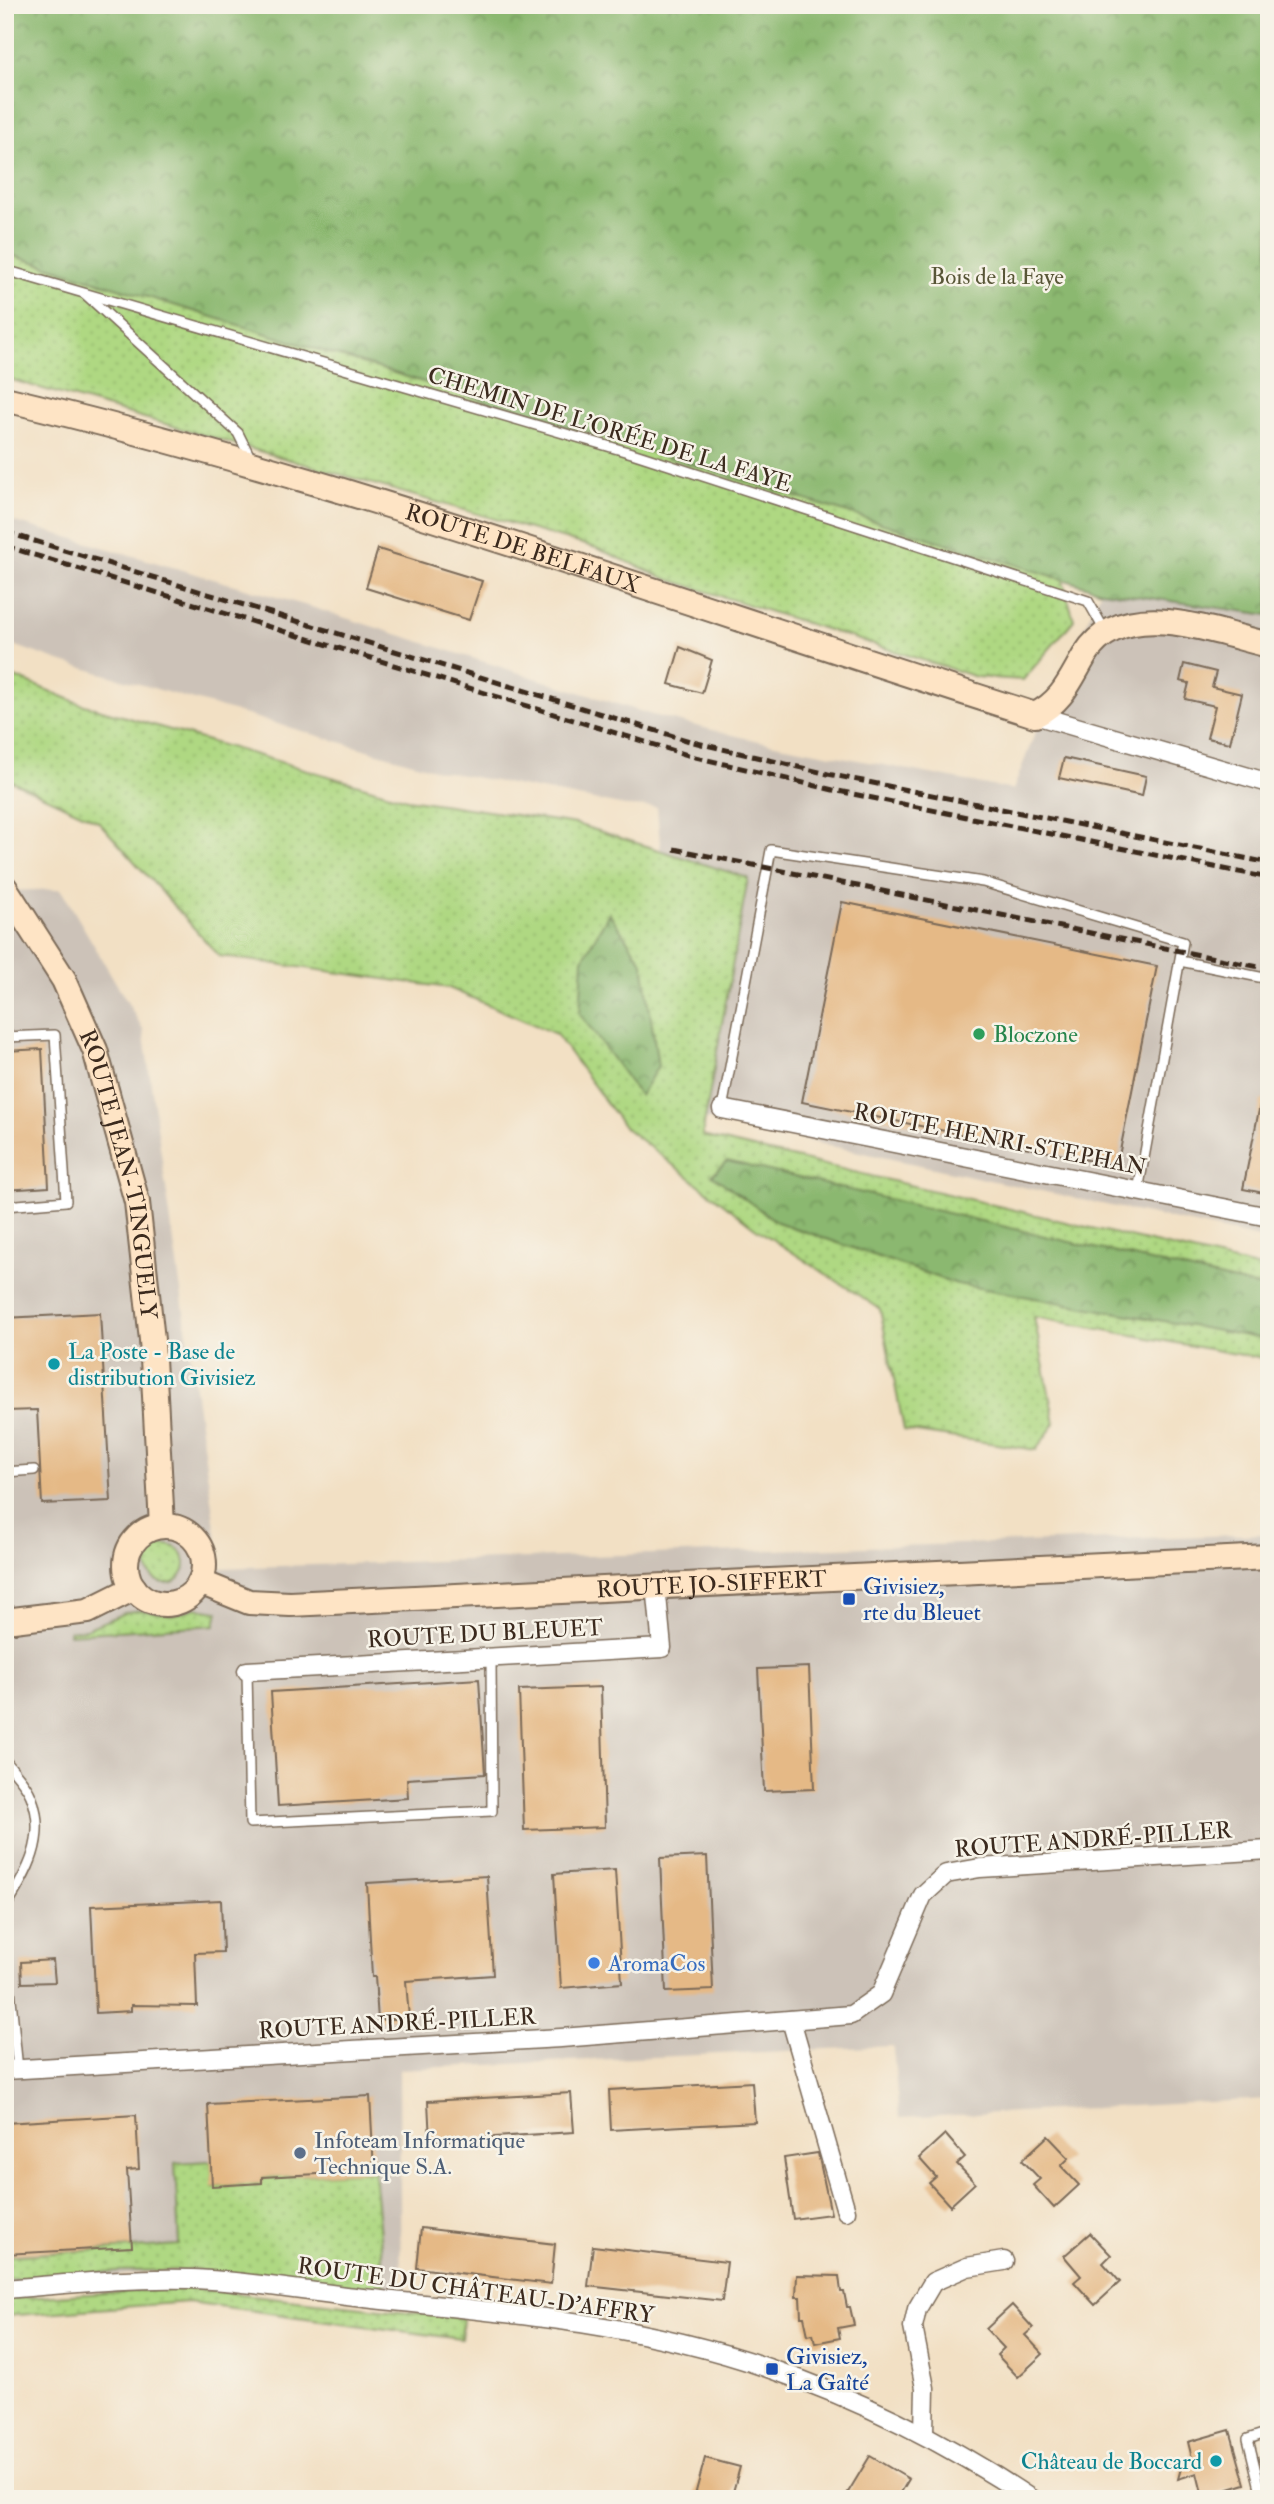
<svg xmlns="http://www.w3.org/2000/svg" width="1274" height="2504" viewBox="0 0 1274 2504" font-family="'IM FELL Double Pica',serif">
	<defs>
		<pattern id="green-dots" width="8" height="8" patternUnits="userSpaceOnUse" patternTransform="scale(1.75)"><rect width="8" height="8" fill="#afd882"/><path d="M2 2h.1M6 6h.1" fill="none" stroke="#97ba70" stroke-width="1.8" stroke-linecap="round"/></pattern>
		<pattern id="forest-crowns" width="20" height="18" patternUnits="userSpaceOnUse" patternTransform="scale(1.75)"><rect width="20" height="18" fill="#8bb870"/><path d="M2 6a3 3 0 1 1 6 0M12 15a3 3 0 1 1 6 0" fill="none" stroke="#73965b"/></pattern>
	</defs>
	<rect width="100%" height="100%" fill="#f7f3e8"/>
	<filter id="ink" filterUnits="userSpaceOnUse"><feTurbulence type="fractalNoise" baseFrequency=".0143" numOctaves="2"/><feDisplacementMap in="SourceGraphic" scale="14" xChannelSelector="R" yChannelSelector="G"/><feConvolveMatrix kernelMatrix="1 2 1 2 8 2 1 2 1" color-interpolation-filters="sRGB"/></filter>
	<filter id="wash" filterUnits="userSpaceOnUse"><feTurbulence type="fractalNoise" baseFrequency=".00686" numOctaves="4" result="noise"/><feDisplacementMap in="SourceGraphic" scale="28" xChannelSelector="R" yChannelSelector="G"/><feGaussianBlur stdDeviation="1.57" result="paint"/><feColorMatrix in="noise" values="0 0 0 0 0 0 0 0 0 0 0 0 0 0 0 0 0 1.4 0 .05"/><feComposite in="paint" operator="in"/></filter>
	<g filter="url(#wash)">
		<rect width="100%" height="100%" fill="#f2e0c4"/>
		<!-- industrial -->
		<g fill="#ccc2b8">
			<polygon points="5,519 311,607 652,715 749,739 1013,790 1037,728 1101,591 1269,615 1269,1240 682,1114 657,807 625,806 437,770 59,661 5,642"/>
			<polygon points="61,889 143,1029 221,1568 1269,1534 1269,2099 899,2118 893,2046 399,2069 401,2308 193,2268 5,2288 5,891"/>
		</g>
		<!-- green -->
		<g fill="url(#green-dots)" stroke="#758150" stroke-width="2">
			<polygon points="5,253 1062,577 1074,620 1023,680 976,677 667,579 596,548 5,378"/>
			<polygon points="5,673 81,704 407,799 576,824 748,878 702,1136 1269,1270 1269,1360 1034,1317 1055,1423 1036,1450 904,1430 880,1309 755,1228 624,1127 556,1034 449,988 219,956 98,821 5,778"/>
			<circle cx="166" cy="1564" r="19"/>
			<polygon points="196,1608 218,1611 215,1625 69,1634 69,1631 86,1629 127,1612 140,1610 173,1615"/>
			<polygon points="211,2161 213,2186 261,2183 262,2177 374,2171 385,2290 192,2270 118,2271 5,2280 5,2256 179,2245 175,2163"/>
			<polygon points="187,2288 463,2318 461,2339 188,2302 5,2316 5,2299"/>
		</g>
		<!-- forest -->
		<g fill="url(#forest-crowns)" stroke="#637147" stroke-width="2">
			<polygon points="5,5 1269,5 1269,615 1101,591 5,253"/>
			<polygon points="609,913 643,963 658,1066 640,1096 580,1014 583,959"/>
			<polygon points="727,1161 1269,1289 1269,1340 957,1284 777,1222 712,1175"/>
		</g>
		<g id="blocks">
			<!-- building -->
			<g fill="#e5b986">
				<polygon points="378,549 482,581 469,620 366,588"/>
				<polygon points="680,647 712,660 702,693 669,684"/>
				<polygon points="1184,664 1216,672 1212,687 1242,694 1230,743 1207,738 1215,706 1185,699 1189,683 1180,681"/>
				<polygon points="1064,758 1146,776 1142,796 1059,778"/>
				<polygon points="842,902 1157,966 1117,1166 802,1102"/>
				<polygon points="42,1049 49,1187 5,1190 5,1051"/>
				<polygon points="1261,1100 1269,1101 1269,1194 1243,1189"/>
				<polygon points="100,1313 111,1501 42,1504 37,1410 5,1411 5,1318"/>
				<polygon points="809,1667 814,1789 764,1791 758,1669"/>
				<polygon points="479,1679 485,1774 407,1779 408,1798 278,1806 271,1692"/>
				<polygon points="601,1687 605,1827 524,1830 519,1690"/>
				<polygon points="707,1856 713,1990 666,1992 660,1858"/>
				<polygon points="615,1870 622,1983 561,1988 554,1874"/>
				<polygon points="487,1876 493,1975 406,1981 409,2018 378,2020 375,1977 372,1977 367,1883"/>
				<polygon points="221,1900 223,1952 195,1953 197,2006 131,2005 131,2011 96,2013 91,1906"/>
				<polygon points="53,1960 55,1982 22,1983 21,1962"/>
				<polygon points="752,2082 755,2122 611,2130 609,2090"/>
				<polygon points="571,2093 574,2132 430,2141 428,2101"/>
				<polygon points="370,2096 374,2171 262,2177 262,2183 212,2186 208,2104"/>
				<polygon points="136,2115 139,2169 127,2170 132,2247 5,2254 5,2123"/>
				<polygon points="945,2134 965,2157 957,2164 975,2183 950,2206 929,2183 936,2177 919,2158"/>
				<polygon points="1048,2136 1069,2158 1061,2166 1079,2185 1054,2208 1033,2185 1040,2179 1022,2160"/>
				<polygon points="818,2153 831,2214 793,2219 784,2158"/>
				<polygon points="421,2228 555,2244 551,2284 417,2268"/>
				<polygon points="1090,2233 1111,2255 1103,2263 1120,2282 1095,2305 1074,2282 1081,2276 1064,2256"/>
				<polygon points="593,2246 727,2262 722,2301 588,2286"/>
				<polygon points="797,2275 839,2276 841,2292 844,2292 847,2307 850,2307 854,2325 838,2328 840,2338 815,2343 813,2334 808,2335 804,2317 801,2317 800,2297 796,2297"/>
				<polygon points="1012,2305 1033,2328 1025,2335 1043,2354 1018,2377 997,2355 1004,2348 986,2329"/>
				<polygon points="1230,2430 1245,2484 1203,2497 1197,2473 1178,2479 1183,2461 1192,2458 1188,2442"/>
				<polygon points="870,2456 909,2479 897,2499 844,2499"/>
				<polygon points="705,2458 740,2467 731,2499 694,2499"/>
			</g>
		</g>
	</g>
	<g filter="url(#ink)">
		<use href="#blocks" fill-opacity="0" stroke="#7b6a58" stroke-width="2"/>
		<g fill="none" stroke-linecap="round" stroke-linejoin="round">
			<!-- lane casing -->
			<g stroke="#7b6a58" stroke-width="12">
				<g id="lane">
					<polyline points="5,270 635,454 1088,601 1105,631"/>
					<polyline points="85,294 238,433 252,461"/>
					<polyline points="1180,961 1269,979"/>
					<polyline points="5,1037 55,1035 66,1201 5,1206"/>
					<polyline points="722,1109 771,850 983,882 1183,942 1138,1191"/>
					<polyline points="5,1472 34,1470"/>
					<polyline points="247,1671 250,1823 492,1811 491,1657"/>
					<path d="M5,1760C13,1771 26,1783 31,1796C48,1838 27,1873 5,1908"/>
					<polyline points="5,1938 18,2070"/>
					<polyline points="1269,2432 1248,2439 1260,2488 1269,2491"/>
				</g>
			</g>
			<!-- street casing -->
			<g stroke="#7b6a58" stroke-width="21">
				<g id="street">
					<polyline points="1035,715 1269,783"/>
					<polyline points="722,1109 1269,1217"/>
					<polyline points="247,1671 662,1648 656,1585"/>
					<polyline points="791,2020 846,2211"/>
					<polyline points="5,2070 561,2038 851,2015 881,1994 923,1895 946,1874 980,1868 1269,1850"/>
					<path d="M5,2289C68,2284 130,2277 192,2279C253,2281 313,2293 373,2299C505,2312 642,2324 768,2368C862,2400 949,2444 1031,2499"/>
					<polyline points="924,2432 925,2388 913,2327 917,2309 933,2282 967,2267 1004,2261"/>
				</g>
			</g>
			<!-- secondary casing -->
			<g stroke="#7b6a58" stroke-width="28">
				<g id="secondary">
					<path id="s1" d="M5,399C355,482 693,607 1035,715C1063,701 1070,680 1085,655C1123,594 1213,632 1269,645"/>
					<path id="s2" d="M5,888L64,980L95,1050L137,1202L152,1340L162,1526"/>
					<circle cx="165" cy="1565" r="39"/>
					<path id="s3" d="M200,1582L249,1602L290,1604L1269,1557"/>
					<polyline points="5,1621 88,1611 134,1588"/>
				</g>
			</g>
			<!-- lane -->
			<use href="#lane" stroke="#fff" stroke-width="9"/>
			<!-- street -->
			<use href="#street" stroke="#fff" stroke-width="18"/>
			<!-- secondary -->
			<use href="#secondary" stroke="#fee4c5" stroke-width="24"/>
			<!-- rail -->
			<g stroke="#3b2a1e" stroke-width="5" stroke-dasharray="10 5" stroke-linecap="butt">
				<polyline points="5,532 693,742 828,774 1269,863"/>
				<polyline points="5,546 691,756 833,790 1269,878"/>
				<polyline points="674,849 1269,969"/>
			</g>
		</g>
	</g>
	<!-- markers -->
	<circle fill="#2e9e5b" stroke="#f7f3e8" stroke-width="2.5" cx="979" cy="1034" r="7"/>
	<g fill="#0f9aa8" stroke="#f7f3e8" stroke-width="2.5">
		<circle cx="54" cy="1364" r="7"/>
		<circle cx="1216" cy="2461" r="7"/>
	</g>
	<g fill="#1a4fb4" stroke="#f7f3e8" stroke-width="2.5">
		<rect x="842" y="1592" width="14" height="14" rx="3.5"/>
		<rect x="765" y="2362" width="14" height="14" rx="3.5"/>
	</g>
	<circle fill="#3f7fe0" stroke="#f7f3e8" stroke-width="2.5" cx="594" cy="1963" r="7"/>
	<circle fill="#5c6f8a" stroke="#f7f3e8" stroke-width="2.5" cx="300" cy="2153" r="7"/>
	<g text-anchor="middle" stroke-width="5" stroke-linejoin="round" paint-order="stroke">
		<!-- park labels -->
		<g font-size="23" fill="#585637" stroke="#f7f3e8">
			<text x="997" y="284">Bois de la Faye</text>
		</g>
		<!-- street labels -->
		<g font-size="23" fill="#3b2a1e" stroke="#f7f3e8">
			<text transform="translate(610 429) rotate(17)" y="8">CHEMIN DE L'ORÉE DE LA FAYE</text>
			<text dy="8" stroke="none"><textPath href="#s1" startOffset="539">ROUTE DE BELFAUX</textPath></text>
			<text transform="translate(1000 1139) rotate(11)" y="8">ROUTE HENRI-STEPHAN</text>
			<text dy="8" stroke="none"><textPath href="#s2" startOffset="313">ROUTE JEAN-TINGUELY</textPath></text>
			<text dy="8" stroke="none"><textPath href="#s3" startOffset="516">ROUTE JO-SIFFERT</textPath></text>
			<text transform="translate(485 1633) rotate(-3)" y="8">ROUTE DU BLEUET</text>
			<text transform="translate(1093 1839) rotate(-4)" y="8">ROUTE ANDRÉ-PILLER</text>
			<text transform="translate(397 2023) rotate(-3)" y="8">ROUTE ANDRÉ-PILLER</text>
			<text transform="translate(476 2290) rotate(8)" y="8">ROUTE DU CHÂTEAU-D'AFFRY</text>
		</g>
		<!-- leisure labels -->
		<g font-size="23" fill="#27864d" stroke="#f7f3e8" text-anchor="start">
			<text x="993" y="1042">Bloczone</text>
		</g>
		<!-- culture labels -->
		<g font-size="23" fill="#0d838f" stroke="#f7f3e8" text-anchor="start">
			<text x="68" y="1359">La Poste - Base de<tspan x="68" dy="26">distribution Givisiez</tspan></text>
			<text x="1202" y="2469" text-anchor="end">Château de Boccard</text>
		</g>
		<!-- transit labels -->
		<g font-size="23" fill="#164399" stroke="#f7f3e8" text-anchor="start">
			<text x="863" y="1594">Givisiez,<tspan x="863" dy="26">rte du Bleuet</tspan></text>
			<text x="786" y="2364">Givisiez,<tspan x="786" dy="26">La Gaîté</tspan></text>
		</g>
		<!-- shop labels -->
		<g font-size="23" fill="#366cbe" stroke="#f7f3e8" text-anchor="start">
			<text x="608" y="1971">AromaCos</text>
		</g>
		<!-- service labels -->
		<g font-size="23" fill="#4e5e75" stroke="#f7f3e8" text-anchor="start">
			<text x="314" y="2148">Infoteam Informatique<tspan x="314" dy="26">Technique S.A.</tspan></text>
		</g>
	</g>
	<!-- margin -->
	<rect width="1274" height="2504" fill="none" stroke="#f7f3e8" stroke-width="28"/>
</svg>
